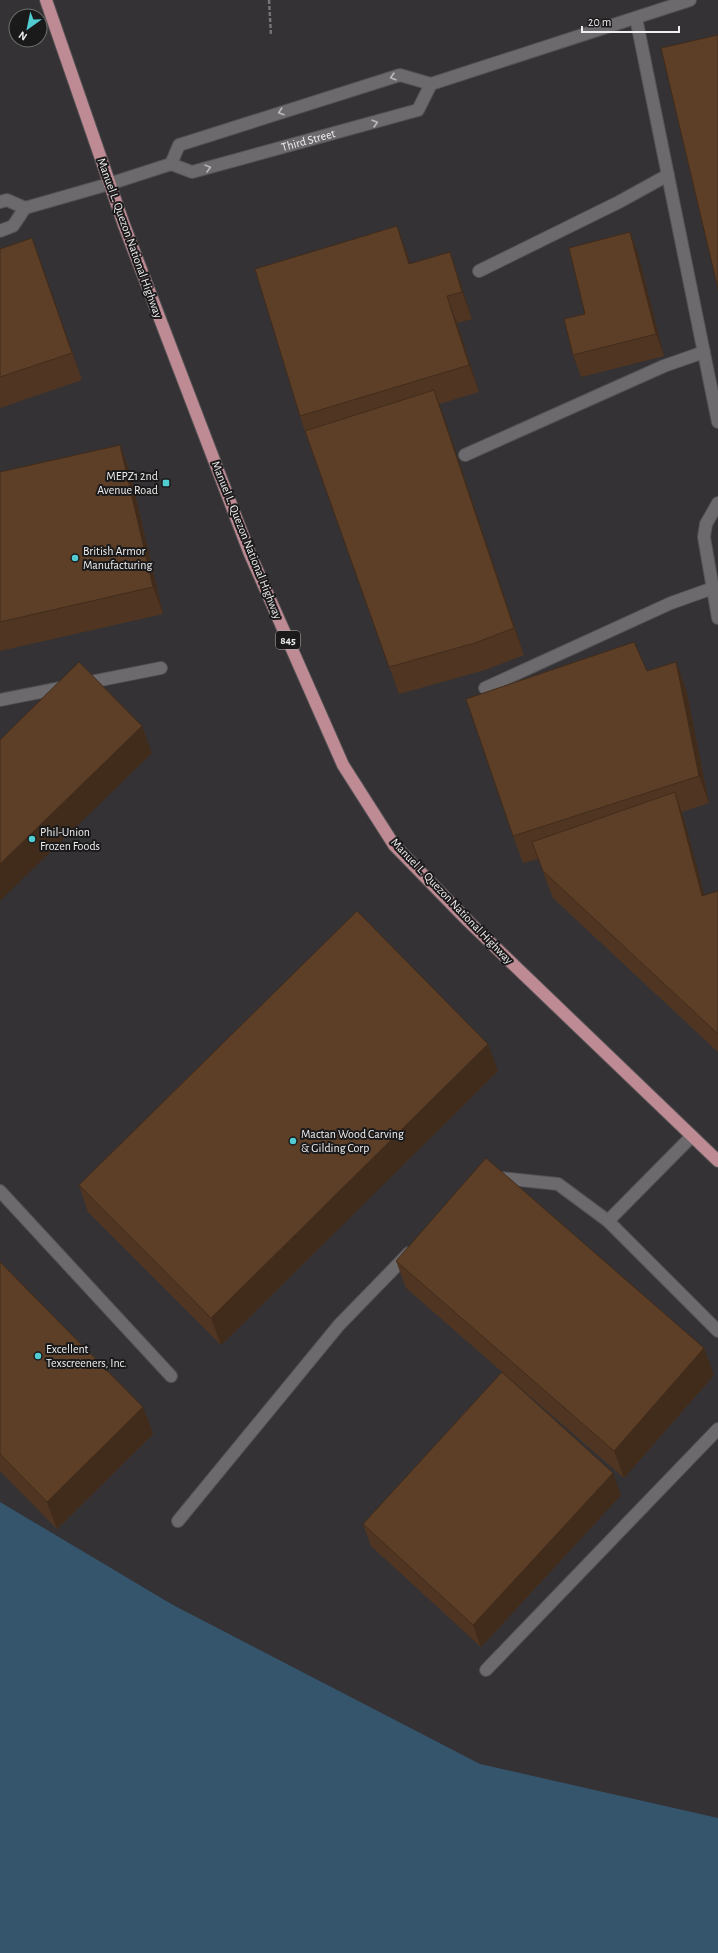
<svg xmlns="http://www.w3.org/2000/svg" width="718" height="1953" viewBox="0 0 718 1953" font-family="'Alegreya Sans',sans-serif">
	<rect width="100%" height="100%" fill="#343234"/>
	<!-- water -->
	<polygon fill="#35556d" points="0,1502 173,1605 480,1764 718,1818 718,1953 0,1953"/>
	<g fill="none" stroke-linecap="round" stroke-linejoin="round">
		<!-- lane casing -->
		<g stroke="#535153" stroke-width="14">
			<g id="lane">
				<polyline points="636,18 718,422"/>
				<polyline points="479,271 619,202 668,175"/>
				<polyline points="465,455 664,366 704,352"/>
				<polyline points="718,503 706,524 704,537 718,618"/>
				<polyline points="485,688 671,603 713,588"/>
				<polyline points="0,700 161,668"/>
				<polyline points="496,1181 500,1178 558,1184 608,1221 718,1331"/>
				<polyline points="608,1221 692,1136"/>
				<polyline points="178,1521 339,1325 409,1253"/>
				<polyline points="486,1670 718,1429"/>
			</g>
		</g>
		<!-- street casing -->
		<g stroke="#535153" stroke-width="14">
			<g id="street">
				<path id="s1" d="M171,164L192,172L418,110L431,84"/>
				<polyline points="0,202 7,200 25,208 109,184 171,164 179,145 400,75 431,84 690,0"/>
				<polyline points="0,231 13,226 25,208"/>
				<polyline points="0,1191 171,1376"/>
			</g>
		</g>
		<!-- primary casing -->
		<g stroke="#535153" stroke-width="14">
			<polyline id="primary" points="46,0 124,225 250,554 343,765 394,845 468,921 718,1161"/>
		</g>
		<!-- path -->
		<polyline stroke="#767476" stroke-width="2.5" stroke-dasharray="4 2" stroke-linecap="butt" points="269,0 271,35"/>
		<!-- lane -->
		<use href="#lane" stroke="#6c6a6c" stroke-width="12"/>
		<!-- street -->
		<use href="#street" stroke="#6c6a6c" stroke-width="12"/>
		<!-- primary -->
		<use href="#primary" stroke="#be8a93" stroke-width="12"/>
	</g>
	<!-- wall -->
	<g fill="#503622">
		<polygon points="630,232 638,254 664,356 581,377 573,355 585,314"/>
		<polygon points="32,238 82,380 0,408 0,249"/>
		<polygon points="450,252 459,279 472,319 457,323 479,392 439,404 524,655 485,670 399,694 305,431 300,416 407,253 410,264"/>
		<polygon points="120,445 130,472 163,614 0,651 0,472"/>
		<polygon points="676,662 686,689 709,803 682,812 684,819 704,895 718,891 718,1052 553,898 538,859 523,863 513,836 647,671"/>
		<polygon points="498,1071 221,1345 88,1212 79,1185"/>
		<polygon points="396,1261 714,1375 624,1478 406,1288"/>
		<polygon points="0,1262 143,1407 153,1434 57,1529 0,1471"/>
		<polygon points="621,1495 481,1647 371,1546 363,1524"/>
	</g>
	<!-- shaded-wall -->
	<g fill="#412c1c">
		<polygon points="397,226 407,253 419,291 409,264"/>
		<polygon points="630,232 638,254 664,356 656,334"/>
		<polygon points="32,238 42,265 82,380 72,353"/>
		<polygon points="450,252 459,279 472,319 462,292"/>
		<polygon points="447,296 457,323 479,392 469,365"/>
		<polygon points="434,390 444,417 524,655 514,628"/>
		<polygon points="120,445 130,472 163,614 153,587"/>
		<polygon points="676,662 686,689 709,803 699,776"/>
		<polygon points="142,726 152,753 0,901 0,864"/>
		<polygon points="675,792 684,819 712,923 702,896"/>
		<polygon points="488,1044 498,1071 221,1345 211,1318"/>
		<polygon points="704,1348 714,1375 624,1478 614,1451"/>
		<polygon points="143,1407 153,1434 57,1529 47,1502"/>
		<polygon points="613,1473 621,1495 481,1647 473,1625"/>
	</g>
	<!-- building -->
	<g fill="#5d3f28" stroke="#412c1c">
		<polygon points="718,35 718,289 661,48"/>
		<polygon points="397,226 409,264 450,252 462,292 447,296 469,365 300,416 255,269"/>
		<polygon points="630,232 656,334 573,355 564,319 585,314 569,248"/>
		<polygon points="32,238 72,353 0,377 0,249"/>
		<polygon points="434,390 514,628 475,643 389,667 305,431"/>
		<polygon points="120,445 153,587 0,622 0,472"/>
		<polygon points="634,642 647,671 676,662 699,776 513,836 466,699"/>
		<polygon points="79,662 142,726 0,864 0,740"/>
		<polygon points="675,792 702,896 718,891 718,1034 543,871 532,842"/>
		<polygon points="357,911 488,1044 211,1318 79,1185"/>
		<polygon points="486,1158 704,1348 614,1451 396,1261"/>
		<polygon points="0,1262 143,1407 47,1502 0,1454"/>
		<polygon points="502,1372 613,1473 473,1625 363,1524"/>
	</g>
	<!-- one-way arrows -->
	<defs><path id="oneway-chevron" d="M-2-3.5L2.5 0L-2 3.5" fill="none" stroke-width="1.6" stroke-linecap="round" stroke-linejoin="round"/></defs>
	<g stroke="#bbb9bb">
		<use href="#oneway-chevron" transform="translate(393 77) rotate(164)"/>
		<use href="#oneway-chevron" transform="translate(281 112) rotate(162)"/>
		<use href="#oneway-chevron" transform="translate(375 123) rotate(-16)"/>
		<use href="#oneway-chevron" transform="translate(208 168) rotate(-15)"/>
	</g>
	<!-- markers -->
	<g fill="#51ccd3" stroke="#1b1a1b" stroke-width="1.5">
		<rect x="162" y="479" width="8" height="8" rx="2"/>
		<circle cx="75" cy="558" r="4"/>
		<circle cx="32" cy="839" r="4"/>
		<circle cx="293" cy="1141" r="4"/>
		<circle cx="38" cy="1356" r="4"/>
	</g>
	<g text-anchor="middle" stroke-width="4" stroke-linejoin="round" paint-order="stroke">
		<!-- shield labels -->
		<rect fill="#1b1a1b" stroke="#b0aeaf" stroke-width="1" x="276" y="631" width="24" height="18" rx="3"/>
		<g font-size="11" font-weight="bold" fill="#f0eeef">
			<text x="288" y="644">845</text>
		</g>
		<!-- street labels -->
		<g font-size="12" fill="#f0eeef" stroke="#1b1a1b">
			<text dy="4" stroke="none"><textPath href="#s1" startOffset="143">Third Street</textPath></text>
			<text transform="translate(130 238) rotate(70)" y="4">Manuel L. Quezon National Highway</text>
			<text transform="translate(247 540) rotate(68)" y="4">Manuel L. Quezon National Highway</text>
			<text transform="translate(452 901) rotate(46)" y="4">Manuel L. Quezon National Highway</text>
		</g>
		<!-- poi labels -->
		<g font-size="12" fill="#f0eeef" stroke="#1b1a1b" text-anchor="start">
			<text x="158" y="480" text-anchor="end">MEPZ1 2nd<tspan x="158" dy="14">Avenue Road</tspan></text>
			<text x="83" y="555">British Armor<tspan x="83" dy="14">Manufacturing</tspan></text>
			<text x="40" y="836">Phil-Union<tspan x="40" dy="14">Frozen Foods</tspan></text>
			<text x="301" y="1138">Mactan Wood Carving<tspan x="301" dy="14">&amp; Gilding Corp</tspan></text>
			<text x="46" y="1353">Excellent<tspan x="46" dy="14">Texscreeners, Inc.</tspan></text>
		</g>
	</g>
	<!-- north arrow -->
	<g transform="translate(28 28) rotate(213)"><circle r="19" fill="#1b1a1b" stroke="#706f70"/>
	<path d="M0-3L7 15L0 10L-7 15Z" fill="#51ccd3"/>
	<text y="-6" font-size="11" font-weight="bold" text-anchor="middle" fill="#f0eeef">N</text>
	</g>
	<!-- scale -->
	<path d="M582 26v6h97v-6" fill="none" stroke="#f0eeef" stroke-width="2"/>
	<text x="588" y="26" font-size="12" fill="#f0eeef" stroke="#1b1a1b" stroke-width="3" paint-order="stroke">20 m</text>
</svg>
